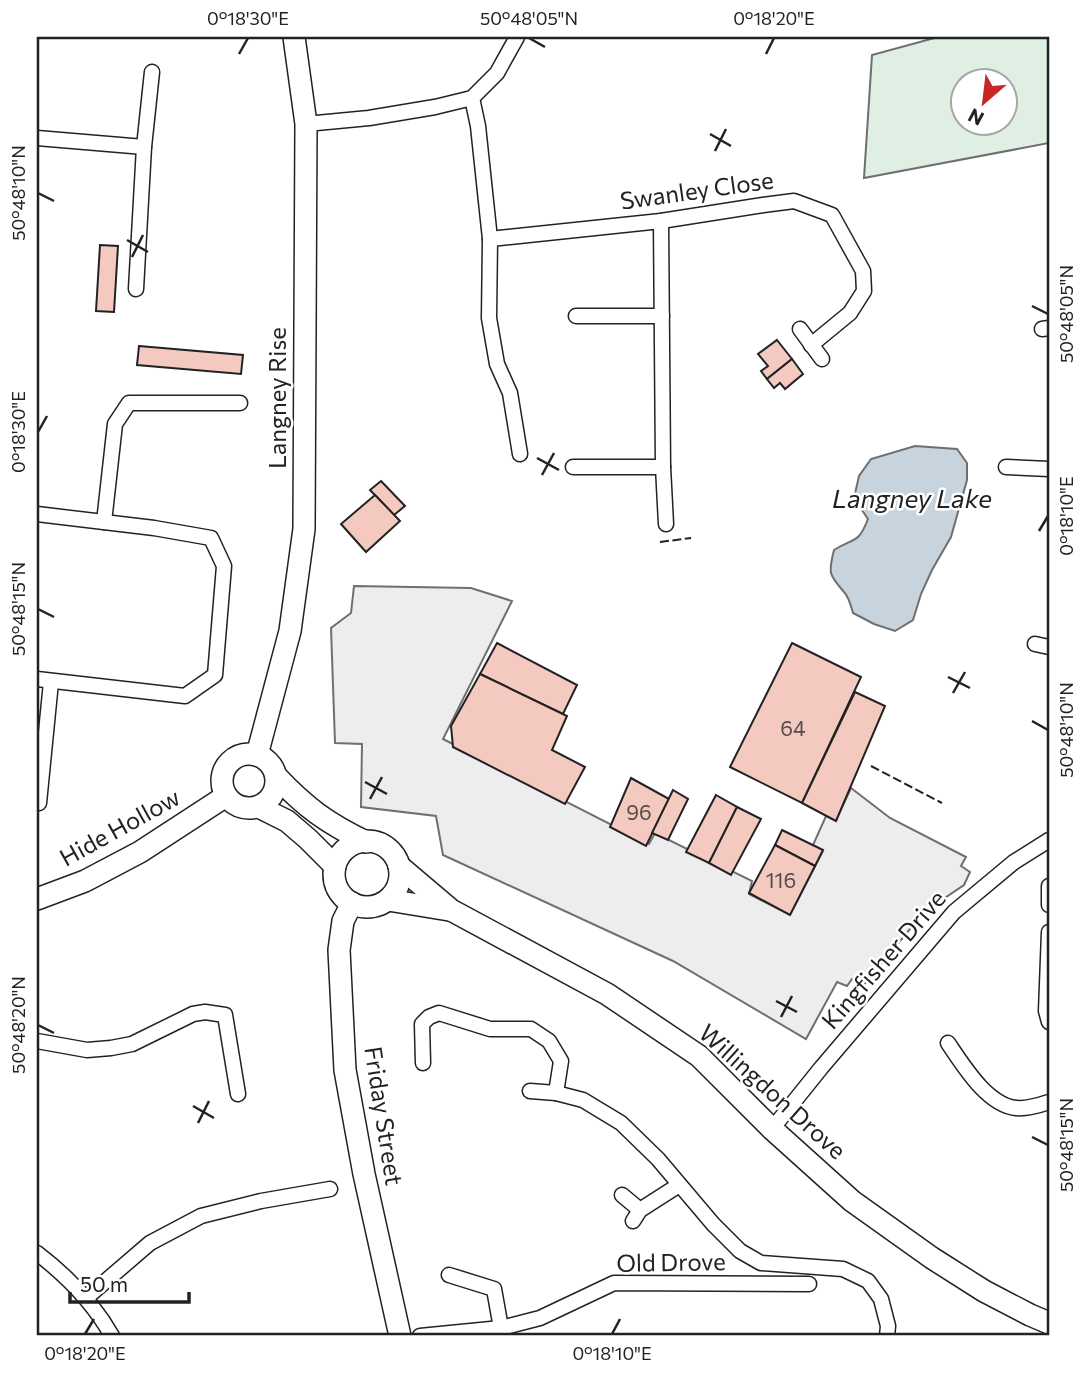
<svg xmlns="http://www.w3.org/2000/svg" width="1086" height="1373" viewBox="0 0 1086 1373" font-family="Commissioner,sans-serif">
	<rect width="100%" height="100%" fill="#fff"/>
	<!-- green -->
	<path fill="#e0efe3" stroke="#6f6f6f" stroke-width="2" fill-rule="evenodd" d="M938,37H1049V143L864,178L872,55ZM964,80H1006V122H964Z"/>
	<!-- parking -->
	<polygon fill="#ededed" stroke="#6f6f6f" stroke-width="2" points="354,586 471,588 512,601 443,739 649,844 655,833 752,881 749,894 790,915 823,851 813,845 826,816 836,820 851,788 890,818 966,857 961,866 970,872 964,885 924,912 863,986 852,979 847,986 837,982 806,1039 673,961 443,855 436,816 361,807 362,744 335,743 331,628 351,613"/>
	<!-- water -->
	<path fill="#c7d3dd" stroke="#6f6f6f" stroke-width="2" d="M915,446L957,449L967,463V480L951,537L932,570L921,594L913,620L895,631L874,624L853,613C851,606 849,597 844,592C829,575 828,573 834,550C854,537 858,545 868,519L854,498L859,476L871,459Z"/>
	<!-- building -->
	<g fill="#f3c9c0" stroke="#222" stroke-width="2">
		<polygon points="100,245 118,246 114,312 96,311"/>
		<polygon points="777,340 792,359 767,379 761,371 768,366 758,354"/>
		<polygon points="139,346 243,355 241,374 137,365"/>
		<polygon points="792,359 803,374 785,389 780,383 774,388 767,379"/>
		<polygon points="381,481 405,506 394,515 370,490"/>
		<polygon points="375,495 400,521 366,552 341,524"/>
		<polygon points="497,643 577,685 563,714 480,674"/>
		<polygon points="792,643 861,677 802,803 730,767"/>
		<polygon points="480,674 567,716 552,750 585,767 565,804 453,747 451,726"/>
		<polygon points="855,692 885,706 836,821 802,803"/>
		<polygon points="631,778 669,799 646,846 610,827"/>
		<polygon points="673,790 688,799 668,840 652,833"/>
		<polygon points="716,795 737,807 709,863 686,852"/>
		<polygon points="737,807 761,819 731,875 709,863"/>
		<polygon points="782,830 823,850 815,866 775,845"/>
		<polygon points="775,845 815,866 790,915 749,893"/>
	</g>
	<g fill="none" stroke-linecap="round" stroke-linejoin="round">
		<!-- street casing -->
		<g stroke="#222" stroke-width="17">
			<g id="street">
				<polyline points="472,98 478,126 490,239 489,318 497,364 510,393 520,454"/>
				<polyline points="306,124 369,118 435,107 472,98 497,73 517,37"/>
				<polyline points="37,138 144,147"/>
				<polyline points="661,221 663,467 666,524"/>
				<polyline points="490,239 661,221 763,205 794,201 832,215 863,271 864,291 850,313 811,345"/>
				<polyline points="136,289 144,147 152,72"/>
				<polyline points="576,316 662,316"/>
				<polyline points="800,329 822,359"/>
				<polyline points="1042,329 1049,328"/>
				<polyline points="573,467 663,467"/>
				<polyline points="1006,467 1049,469"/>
				<polyline points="37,514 154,528 211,538 224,566 215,675 185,696 37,679"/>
				<polyline points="104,522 115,424 129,403 240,403"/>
				<polyline points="1035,644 1049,647"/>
				<polyline points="39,803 51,682"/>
				<polyline points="1049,886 1049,905"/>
				<polyline points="1049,932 1046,1011 1049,1022"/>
				<polyline points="37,1041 87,1050 111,1048 132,1044 193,1014 205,1012 225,1015 238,1094"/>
				<path d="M948,1043C963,1065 987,1105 1016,1108C1026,1109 1040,1105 1049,1102"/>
				<polyline points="423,1063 422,1024 429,1017 439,1013 490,1029 531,1029 549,1041 561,1061 556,1093"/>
				<polyline points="530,1091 556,1093 583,1100 621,1123 658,1159 713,1224 740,1251 761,1263 843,1269 868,1281 881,1299 888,1326 887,1336"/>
				<polyline points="772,1129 821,1068 954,912 1014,862 1049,840"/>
				<polyline points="622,1195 640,1210"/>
				<polyline points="633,1221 640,1210 679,1185"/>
				<path d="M37,1253C67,1276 93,1302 112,1336"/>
				<polyline points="449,1275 494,1289 501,1328"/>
				<polyline points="86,1298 150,1243 201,1216 261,1201 330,1189"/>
				<polyline points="420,1336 501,1328 540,1318 614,1283 809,1284"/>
			</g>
		</g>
		<!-- secondary casing -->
		<g stroke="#222" stroke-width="24">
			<g id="secondary">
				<circle cx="249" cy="781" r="27"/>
				<polyline points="257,755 290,631 304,529 306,124 294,37"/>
				<path d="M276,776C306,808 327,823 366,842"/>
				<polyline points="259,807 287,821 308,839 335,866"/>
				<circle cx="367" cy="874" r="33"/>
				<polyline points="399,866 451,910 607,994 699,1056 772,1129 852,1201 932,1258 984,1291 1030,1315 1049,1323"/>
				<polyline points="37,899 85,881 140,852 226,796"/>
				<polyline points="388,900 449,910"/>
				<polyline points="352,903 343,921 339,950 345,1070 364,1174 400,1336"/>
			</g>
		</g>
		<!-- street -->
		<use href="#street" stroke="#fff" stroke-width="14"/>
		<!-- secondary -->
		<use href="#secondary" stroke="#fff" stroke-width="21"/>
		<!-- fence -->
		<g stroke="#222" stroke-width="2" stroke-dasharray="9 3.5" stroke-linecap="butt">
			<polyline points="660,542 691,538"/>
			<polyline points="871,766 942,803"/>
		</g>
	</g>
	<!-- ticks -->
	<path fill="none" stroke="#222" stroke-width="2.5" d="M529,38L545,47M239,54L248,38M766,54L774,38M710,134L731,146M715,151L726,129M38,193L54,201M127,240L148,252M132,257L143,235M1032,306L1048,314M38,432L47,416M537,458L559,470M542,475L554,453M1039,531L1048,516M38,609L54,617M948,677L970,688M953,693L965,672M1032,721L1048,730M365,782L387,794M370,799L382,777M776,1001L797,1012M781,1017L792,996M38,1025L54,1033M193,1106L214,1118M198,1123L209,1101M1032,1137L1048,1145M85,1334L94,1319M612,1334L620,1319"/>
	<g text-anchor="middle" stroke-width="5" stroke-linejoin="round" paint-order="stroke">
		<!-- number labels -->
		<g font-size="21" fill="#564c4a">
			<text x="793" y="736">64</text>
			<text x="639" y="820">96</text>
			<text x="781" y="888">116</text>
		</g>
		<!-- street labels -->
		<g font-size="24" fill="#222" stroke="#fff">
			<text transform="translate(697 191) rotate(-8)" y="8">Swanley Close</text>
			<text transform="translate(278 398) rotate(-90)" y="8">Langney Rise</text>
			<text transform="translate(120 828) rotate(-29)" y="8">Hide Hollow</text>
			<text transform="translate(884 960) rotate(-49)" y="8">Kingfisher Drive</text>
			<text transform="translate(772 1092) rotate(42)" y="8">Willingdon Drove</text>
			<text transform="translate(383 1116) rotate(81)" y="8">Friday Street</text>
			<text transform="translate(671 1263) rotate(-1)" y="8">Old Drove</text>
		</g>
		<!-- water labels -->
		<g font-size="26" font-style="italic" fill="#222" stroke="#fff">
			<text x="912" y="508">Langney Lake</text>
		</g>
	</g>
	<!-- border -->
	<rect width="1086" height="1373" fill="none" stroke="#ffffff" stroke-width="77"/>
	<!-- north arrow -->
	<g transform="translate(984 102) rotate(208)"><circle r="33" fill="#ffffff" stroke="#a7a7a7" stroke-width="2"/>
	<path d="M0-5L12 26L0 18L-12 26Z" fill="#c62828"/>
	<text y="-10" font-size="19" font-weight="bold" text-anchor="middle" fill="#222222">N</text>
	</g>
	<!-- scale -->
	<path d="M70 1292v10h119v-10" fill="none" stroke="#222222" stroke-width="3.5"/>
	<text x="80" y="1292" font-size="21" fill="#222222" stroke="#ffffff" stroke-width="5" paint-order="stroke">50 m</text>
	<rect x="38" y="38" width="1010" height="1296" fill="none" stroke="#222" stroke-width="2.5"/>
	<g font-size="18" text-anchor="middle" fill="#222">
		<text x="248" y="25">0°18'30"E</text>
		<text x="529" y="25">50°48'05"N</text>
		<text x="774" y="25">0°18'20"E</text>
		<text transform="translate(19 193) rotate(-90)" y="6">50°48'10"N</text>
		<text transform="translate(1067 314) rotate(-90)" y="6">50°48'05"N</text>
		<text transform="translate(19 432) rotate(-90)" y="6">0°18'30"E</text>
		<text transform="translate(1067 516) rotate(-90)" y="6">0°18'10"E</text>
		<text transform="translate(19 609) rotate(-90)" y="6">50°48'15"N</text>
		<text transform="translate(1067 730) rotate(-90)" y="6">50°48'10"N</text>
		<text transform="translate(19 1025) rotate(-90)" y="6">50°48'20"N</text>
		<text transform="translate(1067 1145) rotate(-90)" y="6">50°48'15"N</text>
		<text x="85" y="1360">0°18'20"E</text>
		<text x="612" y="1360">0°18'10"E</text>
	</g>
</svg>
